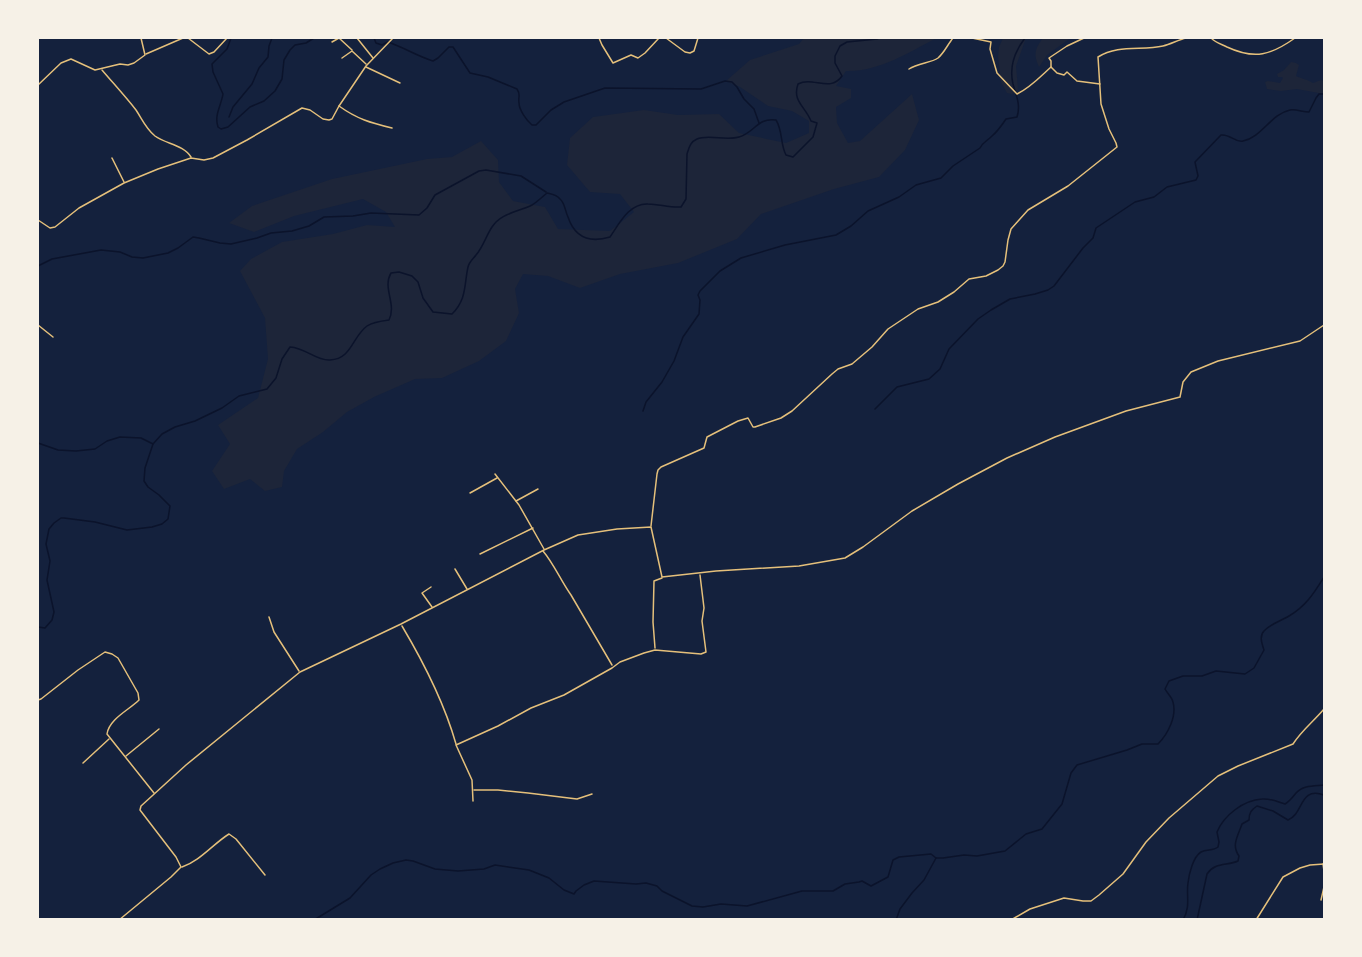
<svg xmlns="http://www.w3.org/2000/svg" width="1362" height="957" viewBox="0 0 1362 957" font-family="'Golos Text',sans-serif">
	<rect width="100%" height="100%" fill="#14213d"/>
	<!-- green -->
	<g fill="#1d2539">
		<path d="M804,38H937C909,52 879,72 846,71L836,86L851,89V98L836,107L837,123L848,143L860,141L912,94L919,120L905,150L879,177L834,189L761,214L737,239L678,263L620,274L580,288L548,276L523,274L515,289L519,313L506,341L479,361L442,378L415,379L374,397L347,412L323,432L297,449L284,471L282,487L265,491L250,479L224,489L212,471L230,444L218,425L258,398L268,359L265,318L240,271L251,259L282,242L333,234L367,225L395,227L386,212L363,199L294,216L254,232L229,223L252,206L332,179L427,159L452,157L481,141L498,160L499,182L513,201L545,207L558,229L610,231L634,212L620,194L590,192L567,165L570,138L593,117L644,110L678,115L719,114L739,133L786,143L809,133V121L792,111L768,106L740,87L726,81L750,60L799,44Z"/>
		<polygon points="1003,38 1026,38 1016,66 1018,89 1012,94 1007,93 1001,82 998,57 999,47"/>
		<path d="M1043,38L1069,39L1047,55L1039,67C1033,54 1035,49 1043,38Z"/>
		<path d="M1291,62L1296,63L1299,65L1296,76C1302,79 1307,79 1313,83L1321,80L1324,81V94L1297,89L1281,91L1267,89L1265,82L1268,81L1280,83L1283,78L1282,77H1278L1277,74L1284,70Z"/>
	</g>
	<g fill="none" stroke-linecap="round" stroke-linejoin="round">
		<!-- stream -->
		<g stroke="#0b132b" stroke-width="1.5">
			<path d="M231,38L227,49L212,64L213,72L223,94C221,106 214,115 218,127L221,129L228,127L250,107L264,101L275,91L282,79L284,60L290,50L295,45L306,43L314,38"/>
			<path d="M374,38L376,43L382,45L388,42C403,47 417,56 433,61L438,58L449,47H453L470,73L488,77L517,89C521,95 518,96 519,103C519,110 527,121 532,125H536L551,110L564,102L605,88L701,89L725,81L732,82L737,87L744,99L754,109L759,123"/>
			<polyline points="229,117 233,107 252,84 259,68 268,57 269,46 272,38"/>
			<polyline points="38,266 52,259 101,250 120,252 132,257 143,258 168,253 178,248 193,237 199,238 220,243 231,244 257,238 271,233 292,231 309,226 324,217 353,216 371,213 419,215 427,208 435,195 479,171 486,170 521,176 546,192"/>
			<path d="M875,409L897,387L929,379L940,369L949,349L978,319L991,310L1010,299L1035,294L1048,290L1054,286L1083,248L1093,238L1096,228L1135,202L1154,197L1167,187L1196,180L1198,176L1195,162L1221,135C1231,134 1235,143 1243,141C1262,137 1271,114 1290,110C1296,109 1303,112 1309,112L1316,98L1319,94H1324"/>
			<path d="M643,411L646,402L662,382L674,361L683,337L699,314L700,300L698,295L700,291L720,271L741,258L785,245L836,235L851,226L868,211L899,197L916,185L941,178L953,166L980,148C983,142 987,141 992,136C998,131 1002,125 1006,119L1017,117C1021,105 1016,95 1013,84C1009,67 1015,51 1025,38"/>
			<polyline points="38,443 58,450 76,451 95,449 107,441 120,437 141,438 153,444"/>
			<path d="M38,627L45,628L52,620L54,612L47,580L50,561L46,544L49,529L54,523L61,518H64L95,522L127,530L152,527L162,524L168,519L170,506L159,495L148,487L144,481L145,468L153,444L162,434L175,427L195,421L222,408L239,396L267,389L276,378L282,359L290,347C306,348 316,361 330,360C352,359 352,337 367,326C373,322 381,321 389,320C397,304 382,288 391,273L399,272L412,276L418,282L423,298L433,312L452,314C467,299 464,285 468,267C469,262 473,259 476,255C483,247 486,236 492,227C501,213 518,212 532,205C537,202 542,197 547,193C551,194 557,195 560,199C565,203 565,211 568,217C575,238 590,243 610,237C619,224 629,203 648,204C659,204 670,208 681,207L686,199L687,154C689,148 690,142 697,139C708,134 726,141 739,137C754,133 758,117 776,120C783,131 780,144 786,155L793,157L813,137L817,123L811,121C805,106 792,101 798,84C813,76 830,93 842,76L835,63V56L840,46L847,42L877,39L879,38"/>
			<path d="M314,920L350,898L371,875L380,869L393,863L406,860L413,861L435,869L458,871L484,869L495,865L529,870L549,878L564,890L574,894L576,891L584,885L594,881L636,884L646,883L657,886L662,891L692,906L703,907L721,904L747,906L802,891H833L845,884L859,882L862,881L871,886L888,877L893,860L899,857L931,854L936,858H943L964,855L977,856L1005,851L1026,834L1042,829L1062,804L1071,773L1077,765L1127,750L1142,744H1158C1168,734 1177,716 1173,702C1172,697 1167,693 1165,689L1169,681L1183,676H1202L1216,671L1245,674L1254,668L1264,650C1262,644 1259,636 1264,631C1270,624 1281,621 1289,616C1306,606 1314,593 1324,577"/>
			<polyline points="896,920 900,909 912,893 924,880 936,858"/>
			<path d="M1183,920C1191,906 1186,896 1188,883C1189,874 1193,857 1201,852C1207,849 1213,851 1218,847L1219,842L1217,832C1224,815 1244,800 1262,799C1270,798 1278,802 1285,804C1290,801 1292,798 1296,793C1303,785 1314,786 1324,785"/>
			<path d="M1197,920L1207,874C1215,862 1227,866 1238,861L1239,856C1231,845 1238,836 1242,824L1249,820C1249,813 1251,810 1257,806L1273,811L1288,820C1304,814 1299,786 1324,795"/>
		</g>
		<!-- minor -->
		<g stroke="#e5c07b" stroke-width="1.5">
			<polyline points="188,38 209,54 214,52 227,38"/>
			<polyline points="357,38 373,58"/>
			<polyline points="599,38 602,45 613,63 631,55 638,58 645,53 659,38"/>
			<polyline points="666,38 685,52 690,53 694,51 698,38"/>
			<path d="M972,38L991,42L990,49L997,73L1017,94C1030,88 1040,77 1051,67"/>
			<polyline points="1084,38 1067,46 1049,58 1051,61 1051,67 1057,73 1064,75 1067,72 1077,81 1100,84"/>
			<path d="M1211,38C1216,43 1221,44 1227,47C1255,60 1271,55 1295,38"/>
			<polyline points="332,42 339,38 352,50"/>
			<polyline points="146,54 183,38"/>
			<polyline points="342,58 352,51 366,64"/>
			<polyline points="366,67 400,83"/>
			<path d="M909,69C918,63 931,63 938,58C944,53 948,44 953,38"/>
			<path d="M102,70C113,83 125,96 136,110C142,119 146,129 155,136C166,144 184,145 191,157"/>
			<polyline points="38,85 61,63 71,59 95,70 120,64 128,65 134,63 145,55 141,38"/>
			<path d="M339,106C357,119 371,123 392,128"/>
			<polyline points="112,158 124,182"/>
			<polyline points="38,220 50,228 55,227 79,208 124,183 158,169 191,158 204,160 213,158 247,140 302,108 310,110 323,119 329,120 332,119 339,106 366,66 393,38"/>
			<polyline points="38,325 53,337"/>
			<polyline points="495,474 519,505 544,549"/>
			<polyline points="470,493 497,478"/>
			<polyline points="516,501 538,489"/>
			<path d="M651,526L657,474L658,470L661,467L704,448L707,437L738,421L748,418L753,427H755L781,418L792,411L832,374L838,369L852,364L872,347L888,329L918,309L938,302L954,292L969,279L986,276L998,270L1003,266L1005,262L1008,240L1011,229L1028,210L1068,186L1117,147L1116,143L1109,129L1101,104L1098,57C1118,44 1142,51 1163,46C1171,44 1178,40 1186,38"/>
			<path d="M543,551C554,564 561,581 571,595L612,665"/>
			<polyline points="480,554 533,528"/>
			<polyline points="455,569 467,589"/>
			<polyline points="431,587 422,593 432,607"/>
			<polyline points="269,617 274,632 299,671"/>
			<path d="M402,626C424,663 444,702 456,744"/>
			<polyline points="655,648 653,622 654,581 662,578"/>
			<path d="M38,700L41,699L78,670L105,652L112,654L118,658L138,693L139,700C129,710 109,719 107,734L154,793"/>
			<polyline points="126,756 159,729"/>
			<polyline points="83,763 109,739"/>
			<polyline points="474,790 498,790 528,793 577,799 592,794"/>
			<polyline points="473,801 472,780 456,745 498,726 531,708 564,695 612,668 620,662 644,653 655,650 701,654 706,652 702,621 704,608 700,575"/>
			<polyline points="1323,864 1324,871"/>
			<path d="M182,867C200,861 213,844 229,834L236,839L265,875"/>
			<polyline points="1321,900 1324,887"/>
			<polyline points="119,920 171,877 181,867 176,857 140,810 141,806 186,765 300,672 401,624 544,550 578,535 617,529 651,527 662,577 716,571 799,566 845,558 863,547 912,511 958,484 1007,458 1055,437 1126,411 1180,397 1183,382 1191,372 1218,361 1300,341 1324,325"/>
			<path d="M1011,920L1030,909L1064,898L1083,901H1091L1099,895L1123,874L1146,842L1169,818L1218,776L1238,766L1293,744C1302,730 1314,721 1324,709"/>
			<polyline points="1256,920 1283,877 1300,868 1310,865 1324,864"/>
		</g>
	</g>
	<!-- border -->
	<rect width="1362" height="957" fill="none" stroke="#f6f1e7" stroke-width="78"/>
</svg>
